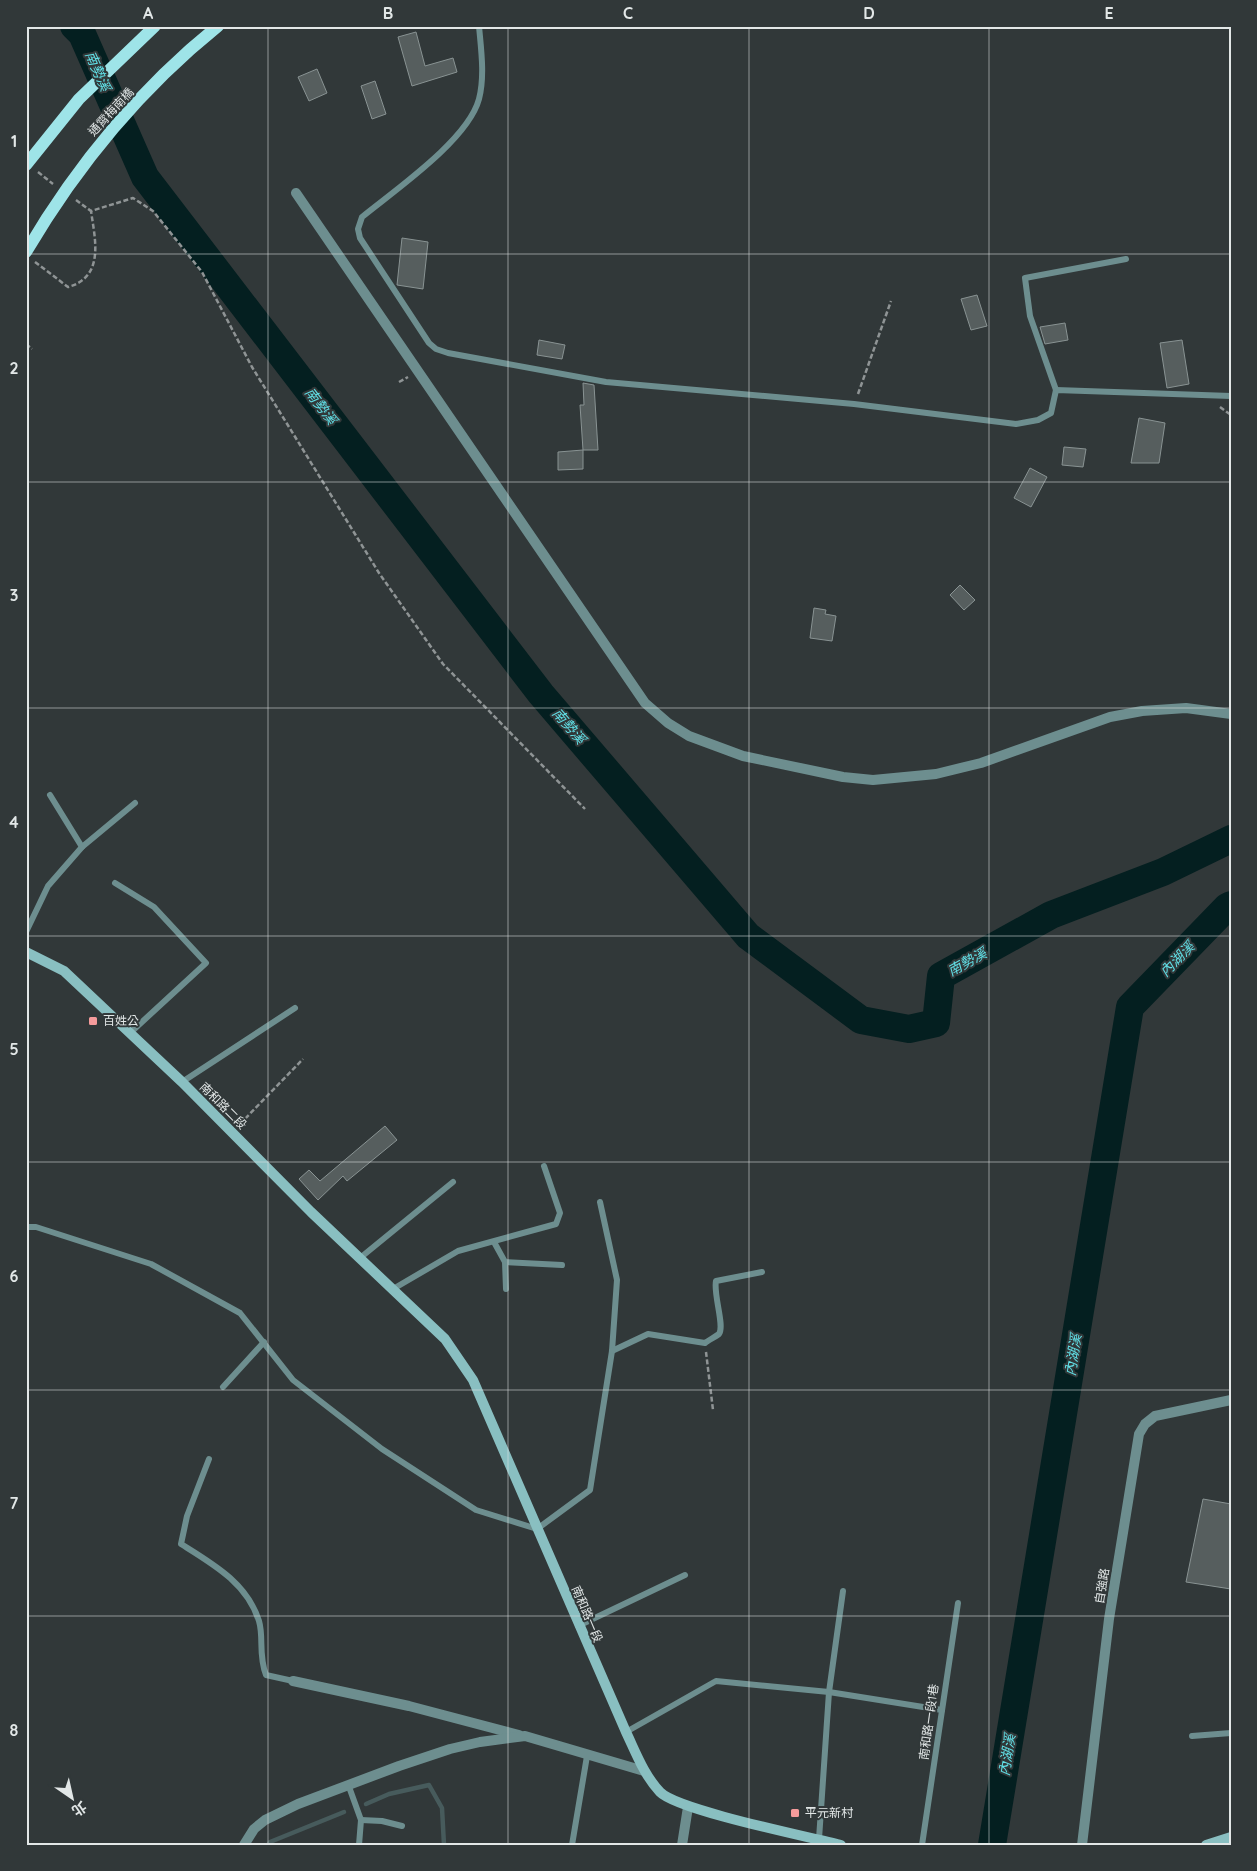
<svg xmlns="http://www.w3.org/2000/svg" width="1257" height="1871" viewBox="0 0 1257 1871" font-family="Quicksand,'Noto Sans TC',sans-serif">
	<rect width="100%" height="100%" fill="#313839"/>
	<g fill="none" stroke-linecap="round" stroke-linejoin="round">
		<!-- stream -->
		<g stroke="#475b5c" stroke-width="4.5">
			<polyline points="366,1804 389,1794 429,1785 442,1808 444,1845"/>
			<polyline points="268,1845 270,1842 344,1812"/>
		</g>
		<!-- river -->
		<g stroke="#041f20" stroke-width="28">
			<polyline points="74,26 82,34 145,177 541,694 748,936 861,1020 909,1029 936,1023 941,976 1051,915 1163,872 1231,839"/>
			<polyline points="992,1845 1130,1007 1227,907 1231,905"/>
		</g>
	</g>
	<!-- building -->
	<g fill="#565e5e" stroke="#899393">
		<polygon points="416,32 425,66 453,58 457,72 412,86 398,37"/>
		<polygon points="317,69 327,93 309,101 298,77"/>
		<polygon points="375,81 386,114 372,119 361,86"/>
		<polygon points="402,238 428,242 423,289 397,285"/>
		<polygon points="977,295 987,326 971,330 961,299"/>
		<polygon points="1065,323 1068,340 1045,344 1040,327"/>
		<polygon points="539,340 565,345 562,359 537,355"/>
		<polygon points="1182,340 1189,384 1167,388 1160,343"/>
		<polygon points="583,383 594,385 598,450 583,450 580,405 584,405"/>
		<polygon points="1139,418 1165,423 1159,463 1131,463"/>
		<polygon points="1064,447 1086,449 1083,467 1062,465"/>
		<polygon points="583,450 583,469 558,470 558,452"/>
		<polygon points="1030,468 1047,477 1031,507 1014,498"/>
		<polygon points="960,585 975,600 964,610 950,595"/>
		<polygon points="814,608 826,610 825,614 836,616 832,641 810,638"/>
		<polygon points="385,1126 397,1140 347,1181 343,1176 318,1200 299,1179 309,1170 320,1181"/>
		<polygon points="1203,1499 1231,1504 1231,1589 1186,1582"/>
	</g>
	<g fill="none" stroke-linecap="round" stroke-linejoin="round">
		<!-- path -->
		<g stroke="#8f9495" stroke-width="2.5" stroke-dasharray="5 2.5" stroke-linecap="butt">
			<polyline points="38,172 53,184"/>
			<polyline points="76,200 91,211 133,198 153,211 202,272 252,367 379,573 443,664 585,809"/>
			<path d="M35,262L68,287C105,277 95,239 91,211"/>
			<polyline points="26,344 32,349"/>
			<polyline points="399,382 408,377"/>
			<polyline points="858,394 891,301"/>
			<polyline points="1220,407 1231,415"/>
			<polyline points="240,1124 303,1059"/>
			<polyline points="706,1352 713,1410"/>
		</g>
		<!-- lane -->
		<g stroke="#6d8e8f" stroke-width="6">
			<path d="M479,26C481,49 485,76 479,99C468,140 395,190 362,217L358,229L360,238L429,343L436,349L448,353L606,382L854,404L1016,424L1038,420L1051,413L1056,390L1231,396"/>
			<polyline points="1056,390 1030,316 1025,278 1126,259"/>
			<polyline points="50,795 82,847"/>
			<polyline points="115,883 154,907 206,963 130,1033"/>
			<polyline points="26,932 48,886 82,847 135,803"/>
			<polyline points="182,1082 295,1008"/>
			<polyline points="26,1227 36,1227 151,1264 240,1313 293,1380 382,1449 476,1510 537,1529 590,1490 612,1351 617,1280 600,1202"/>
			<polyline points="494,1242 505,1262 562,1265"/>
			<polyline points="360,1258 453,1182"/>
			<polyline points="505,1262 506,1289"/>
			<polyline points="393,1289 458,1251 556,1224 560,1213 544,1166"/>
			<path d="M612,1351L648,1334L705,1343C709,1340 715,1337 719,1334C725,1326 713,1294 716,1281L762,1272"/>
			<polyline points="223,1387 264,1342"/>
			<path d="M209,1459L187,1516L181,1544C213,1564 247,1583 259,1621C264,1638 258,1654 266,1675L293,1681"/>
			<polyline points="578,1626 685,1575"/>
			<polyline points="626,1732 716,1681 829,1692 942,1710"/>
			<polyline points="1192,1736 1231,1733"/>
			<polyline points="348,1784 361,1820 359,1845"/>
			<polyline points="361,1820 382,1821 402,1826"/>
			<polyline points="819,1839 829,1692 843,1591"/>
			<polyline points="572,1845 587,1756"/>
			<polyline points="922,1845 958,1603"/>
		</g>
		<!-- street -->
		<g stroke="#6d8e8f" stroke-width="10">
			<polyline points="296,193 645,703 668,723 689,736 743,756 843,777 873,780 936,774 981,763 1110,717 1142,711 1186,708 1231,714"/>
			<polyline points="293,1681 409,1706 519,1735"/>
			<polyline points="244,1845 254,1829 265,1820 298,1804 399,1766 450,1749 480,1742 525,1736 644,1771"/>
			<polyline points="682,1845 688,1807"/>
			<polyline points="1082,1845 1109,1619 1139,1434 1145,1424 1155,1416 1231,1400"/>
		</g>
		<!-- secondary -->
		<g stroke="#89bfc1" stroke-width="10">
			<path d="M26,952L64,971L182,1082L311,1212L445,1339L473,1380L626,1732C636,1753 644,1775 660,1792C677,1810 809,1837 841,1845"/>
			<polyline points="1206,1845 1231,1837"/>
		</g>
		<!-- primary -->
		<g stroke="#9ee4e8" stroke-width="12">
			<polyline points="26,165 79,99 155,26"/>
			<path d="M26,252C76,167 141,88 218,26"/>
		</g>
	</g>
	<!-- grid -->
	<path fill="none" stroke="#e2e7e7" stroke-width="1" stroke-opacity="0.55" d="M268,26V1845M508,26V1845M749,26V1845M989,26V1845M26,254H1231M26,482H1231M26,708H1231M26,936H1231M26,1162H1231M26,1390H1231M26,1616H1231"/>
	<!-- markers -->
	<g fill="#f59b9b" stroke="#313839" stroke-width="2">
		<rect x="88" y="1016" width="10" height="10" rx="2.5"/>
		<rect x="790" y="1808" width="10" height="10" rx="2.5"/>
	</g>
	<g text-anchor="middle" stroke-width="4" stroke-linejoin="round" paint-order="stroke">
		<!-- street labels -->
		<g font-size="12" fill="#e2e7e7" stroke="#313839">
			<text transform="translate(111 112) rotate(-47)" y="4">通霄梅南橋</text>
			<text transform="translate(223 1106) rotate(45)" y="4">南和路二段</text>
			<text transform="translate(1102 1586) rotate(-81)" y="4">自強路</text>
			<text transform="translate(587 1614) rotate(67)" y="4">南和路一段</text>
			<text transform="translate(929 1722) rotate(-82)" y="4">南和路一段1巷</text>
		</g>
		<!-- poi labels -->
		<g font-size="12" fill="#e2e7e7" stroke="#313839" text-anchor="start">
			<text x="103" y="1025">百姓公</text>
			<text x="805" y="1817">平元新村</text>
		</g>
		<!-- water labels -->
		<g font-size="14" font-style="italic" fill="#61e0e7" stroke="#313839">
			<text transform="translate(98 71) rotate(66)" y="5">南勢溪</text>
			<text transform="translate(321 406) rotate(53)" y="5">南勢溪</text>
			<text transform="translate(569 726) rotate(49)" y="5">南勢溪</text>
			<text transform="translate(1177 959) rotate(-45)" y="5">內湖溪</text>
			<text transform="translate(967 962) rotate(-29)" y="5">南勢溪</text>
			<text transform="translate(1073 1355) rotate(-81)" y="5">內湖溪</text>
			<text transform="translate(1007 1755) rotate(-81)" y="5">內湖溪</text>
		</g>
	</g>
	<!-- border -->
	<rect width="1257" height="1871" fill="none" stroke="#313839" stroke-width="55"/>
	<!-- north arrow -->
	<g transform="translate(72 1798) rotate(146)" stroke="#313839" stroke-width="4" paint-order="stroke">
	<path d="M0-4L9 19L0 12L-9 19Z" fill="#e2e7e7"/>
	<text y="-8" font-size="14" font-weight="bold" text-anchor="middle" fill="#e2e7e7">北</text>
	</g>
	<rect x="28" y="28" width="1202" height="1816" fill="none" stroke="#e2e7e7" stroke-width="2"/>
	<g font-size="16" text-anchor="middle" font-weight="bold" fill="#e2e7e7">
		<text x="148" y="19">A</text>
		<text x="388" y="19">B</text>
		<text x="628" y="19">C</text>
		<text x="869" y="19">D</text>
		<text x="1109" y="19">E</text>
		<text x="14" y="147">1</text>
		<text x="14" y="374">2</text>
		<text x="14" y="601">3</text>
		<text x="14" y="828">4</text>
		<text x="14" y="1055">5</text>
		<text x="14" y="1282">6</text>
		<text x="14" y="1509">7</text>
		<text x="14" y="1736">8</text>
	</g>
</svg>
